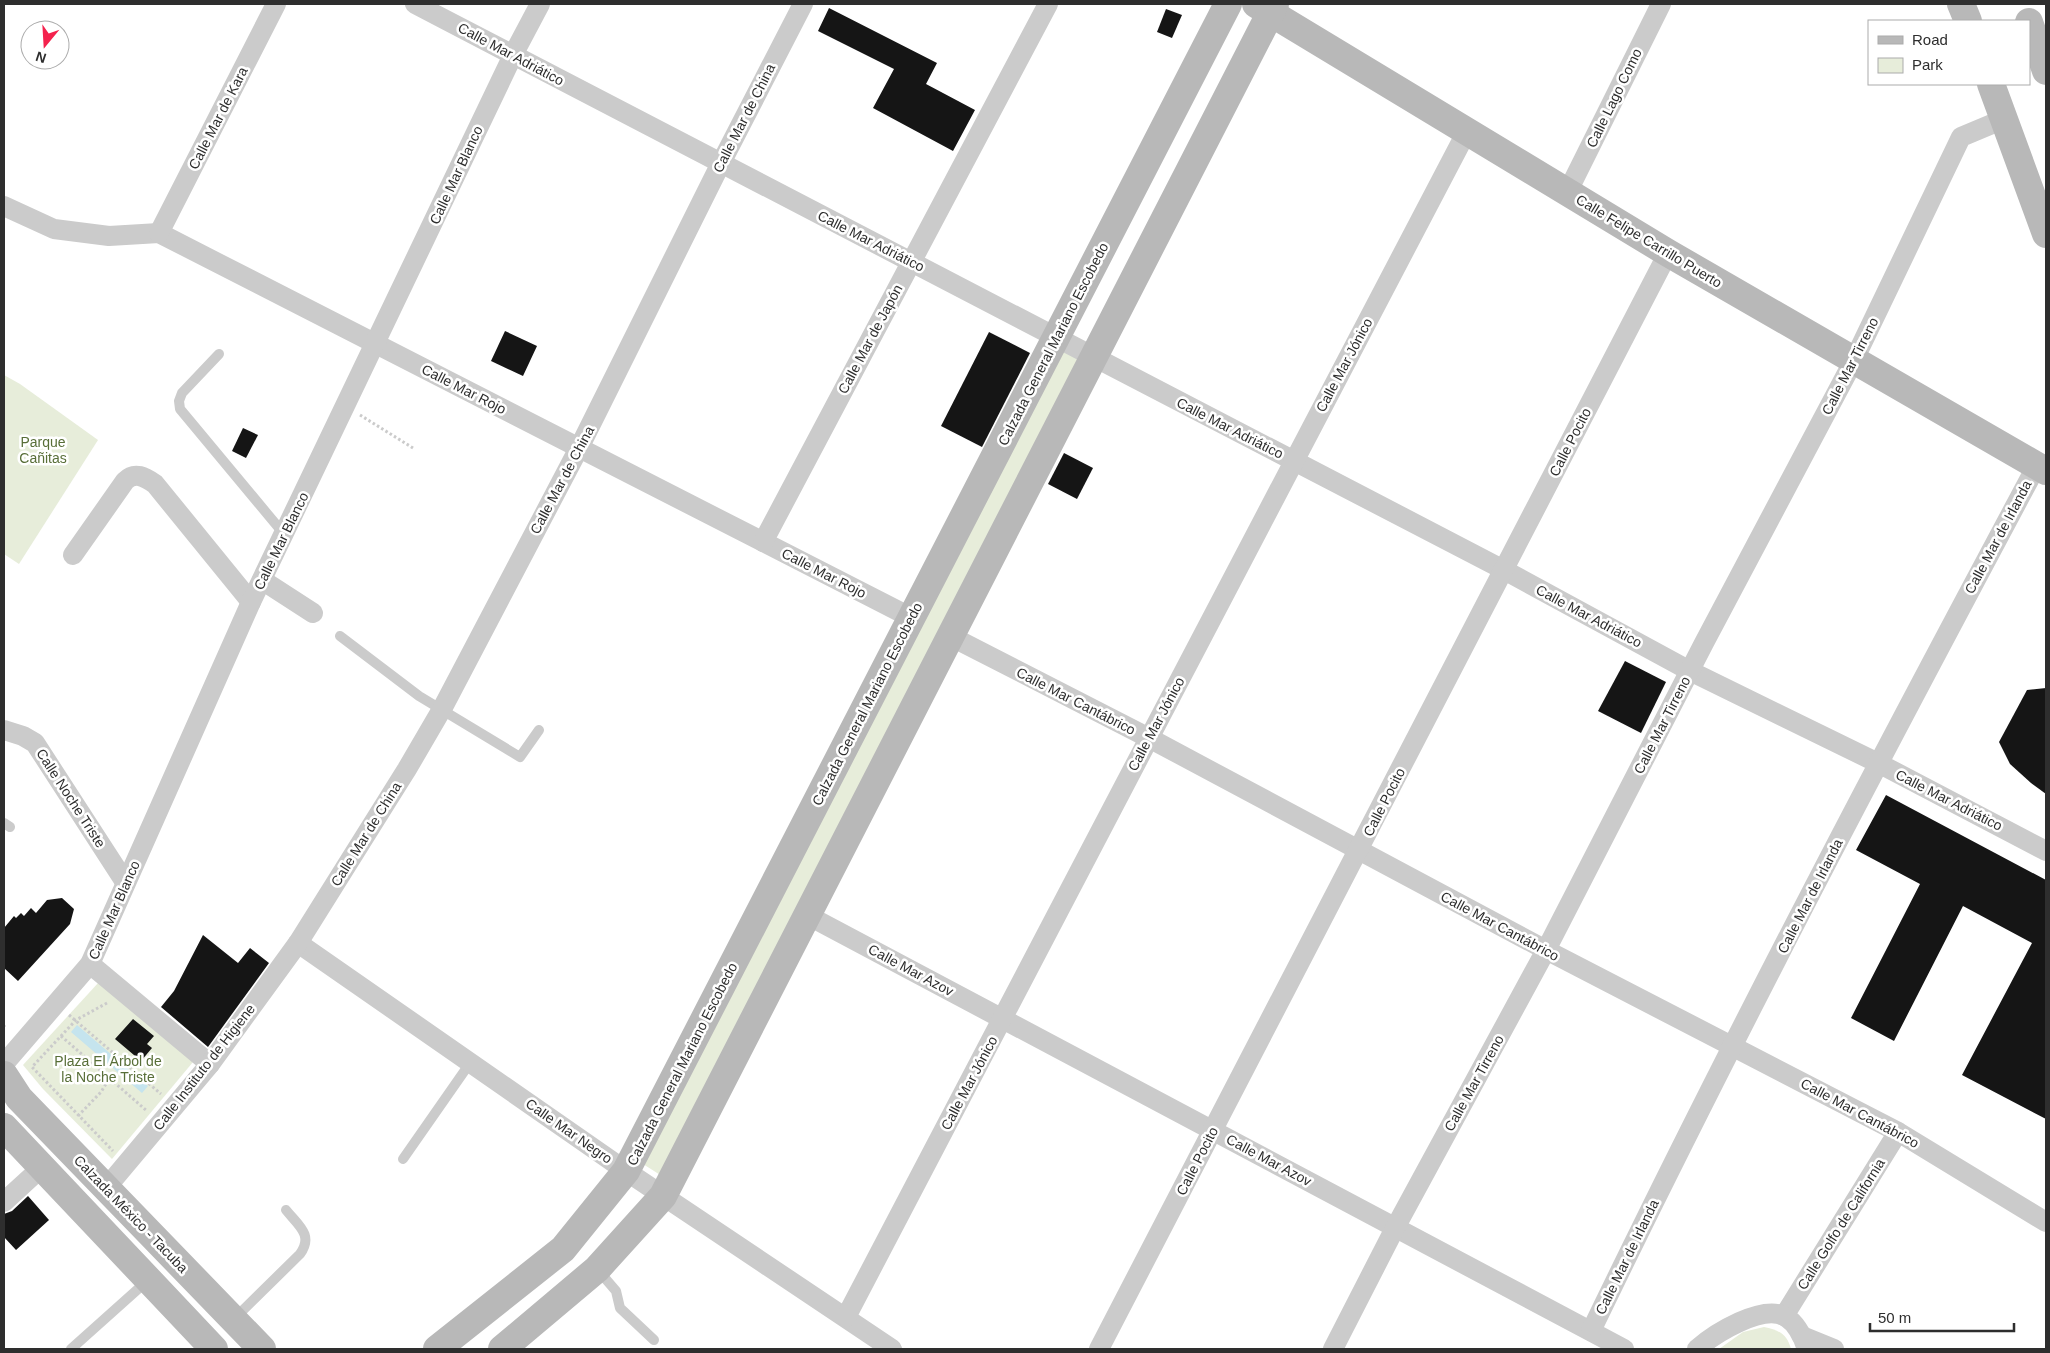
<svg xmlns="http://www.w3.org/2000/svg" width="2050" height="1353" viewBox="0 0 2050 1353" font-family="Arial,sans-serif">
	<rect width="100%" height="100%" fill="#fff"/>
	<!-- green -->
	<g fill="#e7edda">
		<polygon points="1058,349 1085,362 665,1178 643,1164"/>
		<polygon points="4,375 20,384 98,440 19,564 4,554"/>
		<polygon points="99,982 193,1062 112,1159 43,1089 23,1065"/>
		<path d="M1764,1327C1779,1330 1787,1334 1791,1349H1719L1743,1332Z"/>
	</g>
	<!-- water -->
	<polygon fill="#c5e4ee" points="77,1025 148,1086 142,1093 71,1032"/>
	<!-- building -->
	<g fill="#151515">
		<polygon points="829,8 937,63 926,84 975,110 953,151 873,108 894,69 818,31"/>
		<polygon points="1166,9 1182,15 1172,38 1157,32"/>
		<polygon points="505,331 537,346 523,376 491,361"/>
		<polygon points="989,332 1030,353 982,447 941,426"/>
		<polygon points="243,428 258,435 246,458 232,451"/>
		<polygon points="1064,453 1093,468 1077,499 1048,484"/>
		<polygon points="1625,661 1666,682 1641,733 1598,711"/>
		<polygon points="2046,688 2046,794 2031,783 2010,764 1999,742 2027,690"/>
		<polygon points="1886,795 2046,880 2046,1119 1962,1075 2032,943 1963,906 1894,1041 1851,1018 1920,884 1856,850"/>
		<polygon points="62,898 74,909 70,924 18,981 4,968 4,928 14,916 16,918 21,913 24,916 31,908 36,913 47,900"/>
		<polygon points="203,935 238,963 250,948 269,963 208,1047 161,1007 174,991"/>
		<polygon points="133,1019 154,1036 147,1044 152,1048 141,1061 115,1039"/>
		<polygon points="28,1196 49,1220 16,1250 4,1237 4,1214 12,1211"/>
	</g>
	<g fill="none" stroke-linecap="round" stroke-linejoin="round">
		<!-- path -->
		<g stroke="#cbcbcb" stroke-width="3" stroke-dasharray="2.5 2.5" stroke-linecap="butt">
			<polyline points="360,415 413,448"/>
			<polyline points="107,1003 76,1020 32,1067 113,1151"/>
			<polyline points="69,1015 161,1094"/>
			<polyline points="4,1026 5,1027"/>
			<polyline points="61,1036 147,1111"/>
			<polyline points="78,1116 101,1092 109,1079"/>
		</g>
		<!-- lane -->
		<g stroke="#cbcbcb" stroke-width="10">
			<polyline points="219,354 182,393 179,401 180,409 284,534"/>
			<polyline points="340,636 419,696 520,757 539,730"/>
			<polyline points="4,823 10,827"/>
			<polyline points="403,1159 470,1063"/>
			<polyline points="598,1270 616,1291 620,1308 654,1340"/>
			<path d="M234,1319L300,1254C314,1235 298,1225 286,1210"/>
			<polyline points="71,1349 147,1281"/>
		</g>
		<!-- street -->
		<g stroke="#cbcbcb" stroke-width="20">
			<polyline points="415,4 1504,570 1690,671 1878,763 2046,851"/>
			<polyline points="1567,193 1661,4"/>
			<polyline points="4,206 54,229 109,236 159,233 912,618"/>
			<polyline points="159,233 276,4"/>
			<polyline points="763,542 1048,4"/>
			<path d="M73,555L125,481C135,471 145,477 155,484L251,602"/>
			<polyline points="262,580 313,613"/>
			<polyline points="950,636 1149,738 1546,950 1898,1132 2046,1222"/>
			<polyline points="4,730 23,736 35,743 125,882"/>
			<polyline points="807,915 1624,1349"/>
			<polyline points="298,943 626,1171 892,1349"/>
			<polyline points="90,964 210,1064"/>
			<polyline points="4,1064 90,964 251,602 513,55 540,4"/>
			<polyline points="106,1188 210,1064 298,943 407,769 442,709 579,448 721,163 803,4"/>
			<polyline points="4,1202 41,1168"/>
			<polyline points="1784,1316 1898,1132"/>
			<polyline points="846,1317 1467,131"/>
			<path d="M1591,1331C1732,1039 1884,751 2037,465"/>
			<polyline points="1802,1336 1834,1349"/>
			<polyline points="1099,1349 1668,253"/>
			<polyline points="1333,1349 1395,1228 1546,950 1704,643 1854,360 1961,137 2004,119"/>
			<path d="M1697,1349C1714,1334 1763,1303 1786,1317C1797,1324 1803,1337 1807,1349"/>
		</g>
		<!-- secondary -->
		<g stroke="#b8b8b8" stroke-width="28">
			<polyline points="1256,4 1668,253 2046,471"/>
			<polyline points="1961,4 1968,21"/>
			<polyline points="2029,22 2046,71"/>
			<polyline points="1991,84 2046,234"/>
			<polyline points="4,1075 19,1098 262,1349"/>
			<polyline points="4,1127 214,1349"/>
			<polyline points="437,1349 563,1249 626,1171 1228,4"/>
			<polyline points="502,1349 597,1269 663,1196 1275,4"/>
		</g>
	</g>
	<g text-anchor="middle" stroke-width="5" stroke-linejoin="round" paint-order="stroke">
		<!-- street labels -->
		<g font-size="14" fill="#2e2e2e" stroke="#fff">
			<text transform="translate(511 54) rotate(28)" y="5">Calle Mar Adriático</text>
			<text transform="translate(1614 98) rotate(-64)" y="5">Calle Lago Como</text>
			<text transform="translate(218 118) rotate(-63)" y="5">Calle Mar de Kara</text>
			<text transform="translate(744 118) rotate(-63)" y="5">Calle Mar de China</text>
			<text transform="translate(456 175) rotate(-65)" y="5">Calle Mar Blanco</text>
			<text transform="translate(871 241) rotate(27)" y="5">Calle Mar Adriático</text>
			<text transform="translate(1649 241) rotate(31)" y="5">Calle Felipe Carrillo Puerto</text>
			<text transform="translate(870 339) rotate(-62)" y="5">Calle Mar de Japón</text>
			<text transform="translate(1053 344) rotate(-63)" y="5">Calzada General Mariano Escobedo</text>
			<text transform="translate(1344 365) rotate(-62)" y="5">Calle Mar Jónico</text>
			<text transform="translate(1850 366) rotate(-63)" y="5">Calle Mar Tirreno</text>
			<text transform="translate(464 389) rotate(27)" y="5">Calle Mar Rojo</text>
			<text transform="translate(1230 428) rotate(27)" y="5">Calle Mar Adriático</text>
			<text transform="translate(1570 442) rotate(-63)" y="5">Calle Pocito</text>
			<text transform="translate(562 480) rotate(-62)" y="5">Calle Mar de China</text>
			<text transform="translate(1998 537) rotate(-62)" y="5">Calle Mar de Irlanda</text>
			<text transform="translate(281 541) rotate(-64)" y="5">Calle Mar Blanco</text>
			<text transform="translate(824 573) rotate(27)" y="5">Calle Mar Rojo</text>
			<text transform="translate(1589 616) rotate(28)" y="5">Calle Mar Adriático</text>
			<text transform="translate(1076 701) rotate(27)" y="5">Calle Mar Cantábrico</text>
			<text transform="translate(867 704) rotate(-63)" y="5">Calzada General Mariano Escobedo</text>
			<text transform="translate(1156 724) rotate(-62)" y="5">Calle Mar Jónico</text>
			<text transform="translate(1662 725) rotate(-63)" y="5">Calle Mar Tirreno</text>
			<text transform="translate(71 798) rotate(57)" y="5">Calle Noche Triste</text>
			<text transform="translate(1949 800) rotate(27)" y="5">Calle Mar Adriático</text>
			<text transform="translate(1384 802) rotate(-63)" y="5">Calle Pocito</text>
			<text transform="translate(366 834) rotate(-58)" y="5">Calle Mar de China</text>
			<text transform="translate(1810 896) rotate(-63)" y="5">Calle Mar de Irlanda</text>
			<text transform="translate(114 910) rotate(-66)" y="5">Calle Mar Blanco</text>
			<text transform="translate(1500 926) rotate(28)" y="5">Calle Mar Cantábrico</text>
			<text transform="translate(911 970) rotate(28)" y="5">Calle Mar Azov</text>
			<text transform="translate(682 1064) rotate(-63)" y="5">Calzada General Mariano Escobedo</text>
			<text transform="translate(204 1067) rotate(-52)" y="5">Calle Instituto de Higiene</text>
			<text transform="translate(969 1083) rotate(-62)" y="5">Calle Mar Jónico</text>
			<text transform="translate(1474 1083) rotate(-61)" y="5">Calle Mar Tirreno</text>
			<text transform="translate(1860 1113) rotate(28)" y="5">Calle Mar Cantábrico</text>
			<text transform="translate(569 1131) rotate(35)" y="5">Calle Mar Negro</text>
			<text transform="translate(1269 1160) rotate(28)" y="5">Calle Mar Azov</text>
			<text transform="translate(1197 1161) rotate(-63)" y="5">Calle Pocito</text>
			<text transform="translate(131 1214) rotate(46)" y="5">Calzada México - Tacuba</text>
			<text transform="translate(1841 1224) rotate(-58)" y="5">Calle Golfo de California</text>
			<text transform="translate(1627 1257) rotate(-64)" y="5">Calle Mar de Irlanda</text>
		</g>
		<!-- park labels -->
		<g font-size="14" fill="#586e38" stroke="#fff">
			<text x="43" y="447">Parque<tspan x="43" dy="16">Cañitas</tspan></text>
			<text x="108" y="1066">Plaza El Árbol de<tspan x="108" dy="16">la Noche Triste</tspan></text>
		</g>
	</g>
	<!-- border -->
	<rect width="2050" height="1353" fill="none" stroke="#2e2e2e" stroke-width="10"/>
	<!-- legend -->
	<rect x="1868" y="20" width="162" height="65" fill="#ffffff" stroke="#ababab"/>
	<rect x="1878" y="36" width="25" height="8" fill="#b8b8b8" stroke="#ababab"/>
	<text x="1912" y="45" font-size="15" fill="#2e2e2e">Road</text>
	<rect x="1878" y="58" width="25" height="15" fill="#e7edda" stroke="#ababab"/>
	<text x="1912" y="70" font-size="15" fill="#2e2e2e">Park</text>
	<!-- north arrow -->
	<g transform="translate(45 45) rotate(198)"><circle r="24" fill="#ffffff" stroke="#ababab"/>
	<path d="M0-4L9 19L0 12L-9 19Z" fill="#f4224d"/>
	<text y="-8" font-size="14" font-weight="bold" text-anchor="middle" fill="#2e2e2e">N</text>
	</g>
	<!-- scale -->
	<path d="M1870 1323v8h144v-8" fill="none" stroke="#2e2e2e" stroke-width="2.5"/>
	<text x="1878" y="1323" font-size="15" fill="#2e2e2e" stroke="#ffffff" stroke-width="4" paint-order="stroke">50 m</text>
</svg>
